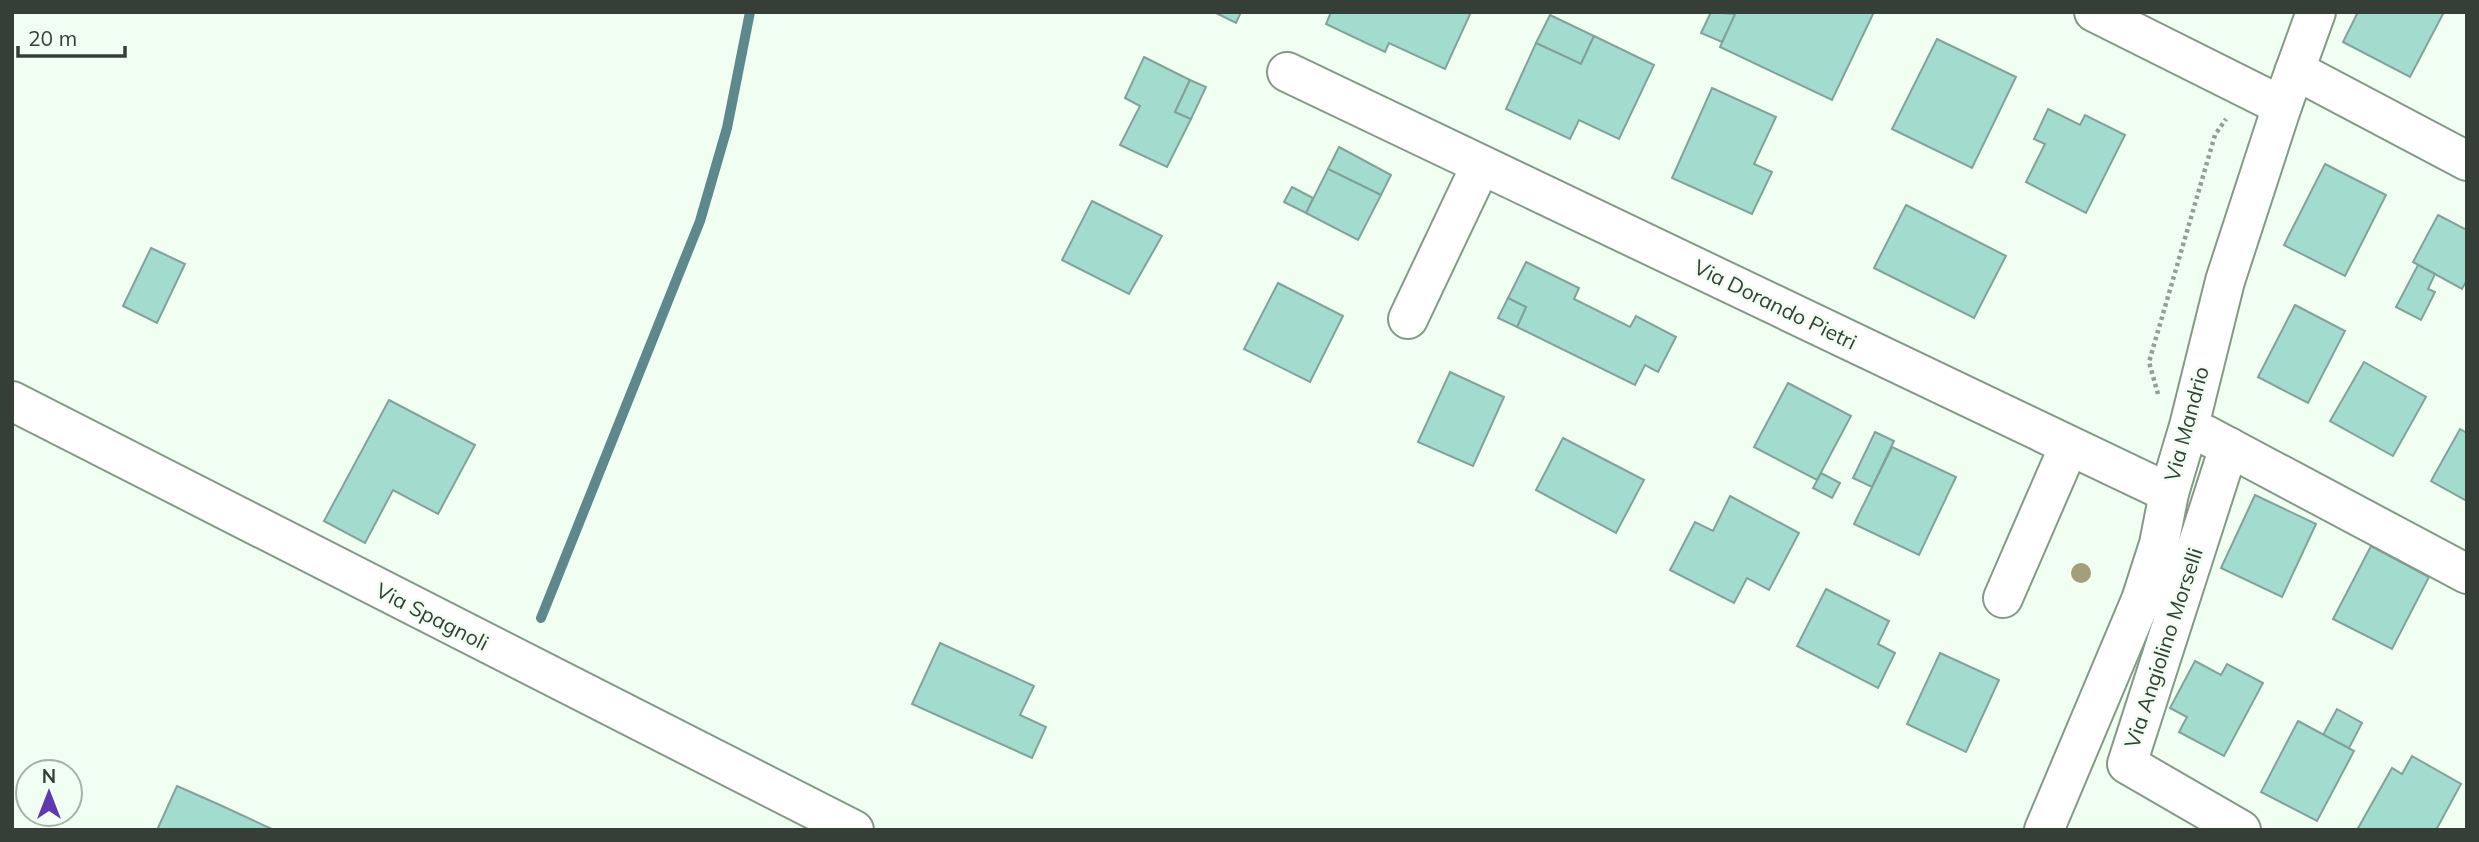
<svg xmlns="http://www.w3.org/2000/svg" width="2479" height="842" viewBox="0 0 2479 842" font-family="Mulish,sans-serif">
	<rect width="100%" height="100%" fill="#f0fff2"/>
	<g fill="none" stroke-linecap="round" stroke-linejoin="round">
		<!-- stream -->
		<polyline stroke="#5d898c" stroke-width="10" points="541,618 700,221 727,128 750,12"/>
	</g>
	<!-- building -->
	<g fill="#a2dcce" stroke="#82a29a" stroke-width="2">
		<polygon points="1214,12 1241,12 1236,23"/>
		<polygon points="1331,12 1471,12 1445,69 1389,43 1385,52 1326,24"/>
		<polygon points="1711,12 1736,14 1722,42 1701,33"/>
		<polygon points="1736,12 1874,12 1832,100 1720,47"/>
		<polygon points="2358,12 2444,12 2410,77 2343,42"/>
		<polygon points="1550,15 1594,36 1581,64 1536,43"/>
		<polygon points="1594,36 1654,65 1619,139 1579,120 1570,139 1506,109 1536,43 1581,64"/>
		<polygon points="1937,39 2016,77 1972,168 1892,129"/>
		<polygon points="1144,57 1190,80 1175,112 1191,119 1167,167 1120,145 1140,106 1125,98"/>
		<polygon points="1190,80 1206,87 1191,119 1175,112"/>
		<polygon points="1712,88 1776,117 1754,164 1772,172 1752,214 1672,178"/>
		<polygon points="2048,109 2080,125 2085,115 2125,135 2086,213 2026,182 2045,144 2034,139"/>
		<polygon points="1339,147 1391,175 1381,195 1328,169"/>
		<polygon points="2325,164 2386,195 2345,276 2284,245"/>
		<polygon points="1328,169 1381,195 1358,240 1306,213"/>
		<polygon points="1292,187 1313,198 1306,213 1284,202"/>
		<polygon points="1092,201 1162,236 1129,294 1062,260"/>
		<polygon points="1906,205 2006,256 1974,318 1874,268"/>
		<polygon points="2438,215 2467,230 2467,280 2462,289 2413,262"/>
		<polygon points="151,248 185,264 157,323 123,306"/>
		<polygon points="1526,262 1579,288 1574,299 1630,327 1636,316 1676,337 1658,372 1645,365 1635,385 1517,327 1526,307 1508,298"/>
		<polygon points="2418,265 2435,274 2428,289 2435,292 2421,320 2396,307"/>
		<polygon points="1278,283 1343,316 1310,382 1244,349"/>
		<polygon points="1508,298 1526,307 1517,327 1498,318"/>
		<polygon points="2295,305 2345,331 2308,403 2258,377"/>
		<polygon points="2364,362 2426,397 2393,456 2330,421"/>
		<polygon points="1450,372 1504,397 1473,466 1418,442"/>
		<polygon points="1788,383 1851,416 1817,480 1754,447"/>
		<polygon points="389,400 475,445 438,514 393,490 365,543 324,521"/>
		<polygon points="2460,429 2467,433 2467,501 2431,481"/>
		<polygon points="1875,432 1894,441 1872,487 1853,478"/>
		<polygon points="1563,438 1644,480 1616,533 1536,490"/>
		<polygon points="1892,447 1956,477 1919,555 1854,524"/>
		<polygon points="1821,473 1840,483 1832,498 1813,488"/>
		<polygon points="2255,495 2316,524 2282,597 2221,568"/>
		<polygon points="1730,496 1799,533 1769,590 1747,578 1734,603 1670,570 1695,522 1713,531"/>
		<polygon points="2371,546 2429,577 2392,649 2333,619"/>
		<polygon points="1826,589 1889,621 1878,644 1895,653 1878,688 1797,646"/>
		<polygon points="940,643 1034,686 1020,715 1046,727 1032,758 912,704"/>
		<polygon points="1940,653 1999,680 1966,752 1907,724"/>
		<polygon points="2195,661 2221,675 2227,664 2263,683 2224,756 2179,732 2187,717 2170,708"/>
		<polygon points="2337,709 2362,723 2349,748 2323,735"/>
		<polygon points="2298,721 2354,751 2317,821 2261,792"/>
		<polygon points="2412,756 2461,784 2436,830 2357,830 2392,768 2402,774"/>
		<polygon points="177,786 220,805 274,830 157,830"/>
	</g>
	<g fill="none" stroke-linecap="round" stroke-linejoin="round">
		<!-- minor casing -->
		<g stroke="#849a87" stroke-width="42">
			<g id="minor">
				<polyline points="2094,12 2282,106"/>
				<polyline points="2295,70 2467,161"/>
				<polyline points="1287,72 2169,493"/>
				<polyline points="1408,319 1481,165"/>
				<polyline points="12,401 854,830"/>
				<polyline points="2206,435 2467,574"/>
				<polyline points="2229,447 2127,764 2241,830"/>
				<polyline points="2003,598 2069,446"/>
				<polyline points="2044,830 2141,600 2159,544 2169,493 2189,426 2225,281 2282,106 2316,12"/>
			</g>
		</g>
		<!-- path -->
		<polyline stroke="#929f94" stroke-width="4.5" stroke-dasharray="3.5 3.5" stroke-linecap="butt" points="2158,394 2149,362 2215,135 2226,119"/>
		<!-- minor -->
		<use href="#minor" stroke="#fff" stroke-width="38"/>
	</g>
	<!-- trees -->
	<circle fill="#a19f7c" cx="2081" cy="573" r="10"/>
	<g text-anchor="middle" stroke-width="5" stroke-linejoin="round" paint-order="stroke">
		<!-- street labels -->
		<g font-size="21" fill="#353f37" stroke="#f0fff2">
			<text transform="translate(1775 305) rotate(26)" y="7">Via Dorando Pietri</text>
			<text transform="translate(2187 424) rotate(-75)" y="7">Via Mandrio</text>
			<text transform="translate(432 617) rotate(27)" y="7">Via Spagnoli</text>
			<text transform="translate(2164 648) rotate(-72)" y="7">Via Angiolino Morselli</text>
		</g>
	</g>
	<!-- border -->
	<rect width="2479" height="842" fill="none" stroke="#353f37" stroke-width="28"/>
	<!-- north arrow -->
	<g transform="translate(49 793)"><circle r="33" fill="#f0fff2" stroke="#a5b2a7" stroke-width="2"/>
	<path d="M0-5L12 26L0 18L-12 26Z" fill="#6039b1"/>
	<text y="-10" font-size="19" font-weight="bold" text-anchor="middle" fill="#353f37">N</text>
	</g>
	<!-- scale -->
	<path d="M18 46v10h107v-10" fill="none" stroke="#353f37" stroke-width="3.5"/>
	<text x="28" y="46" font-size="21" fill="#353f37" stroke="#f0fff2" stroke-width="5" paint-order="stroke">20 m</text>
</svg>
